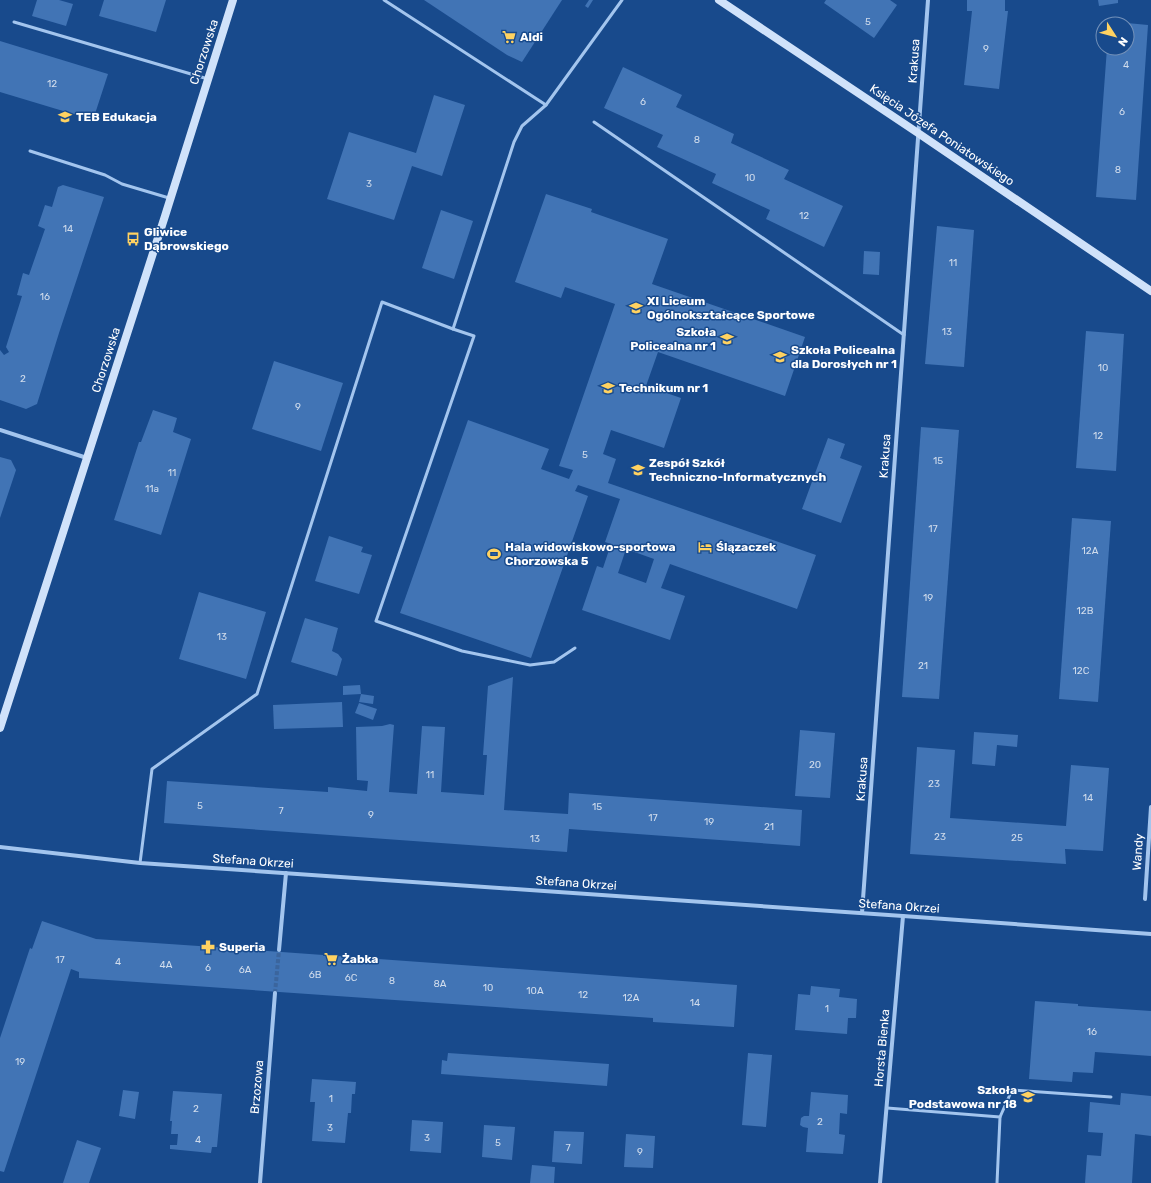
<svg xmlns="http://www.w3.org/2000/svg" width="1151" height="1183" viewBox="0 0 1151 1183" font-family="Rubik,sans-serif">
	<rect width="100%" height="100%" fill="#184a8c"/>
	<!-- building -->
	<g fill="#4174b5" fill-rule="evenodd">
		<polygon points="37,0 59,0 73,4 66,26 32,16"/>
		<polygon points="104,0 166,0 156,32 99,16"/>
		<polygon points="424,0 562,0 522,62 507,55"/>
		<polygon points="589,0 593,0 588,8 585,6"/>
		<polygon points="826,0 890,0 897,5 874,38 824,3"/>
		<polygon points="967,0 1005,0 1005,11 1008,11 999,89 964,85 972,11 967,11"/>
		<polygon points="1098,0 1118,0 1118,3 1099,6"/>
		<polygon points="1109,22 1124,23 1124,24 1109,24"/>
		<polygon points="1127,23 1148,25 1136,200 1096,197 1107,48 1127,48"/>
		<polygon points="0,41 108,74 93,120 0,92"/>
		<polygon points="623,67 682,95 676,107 734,134 731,143 789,170 784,179 843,206 824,247 766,219 770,210 712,183 716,174 657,147 663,135 604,108"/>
		<polygon points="434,95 465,105 442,176 412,166 394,220 327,199 349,132 416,153"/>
		<polygon points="63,185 104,197 59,333 37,404 26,409 0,400 0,350 4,355 9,352 6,347 22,296 17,295 23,273 29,275 45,229 38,226 45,205 52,207 58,187"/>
		<path d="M546,194L592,209L591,212L668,239L652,284L805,337L785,396L658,352L646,386L681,398L664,448L611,430L603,454L616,459L608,483L816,555L797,609L670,564L661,588L685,596L670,640L582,610L597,566L603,568L611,544L605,542L620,499L578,485L575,491L588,496L531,658L400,613L468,420L549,449L541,469L569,479L573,470L559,466L615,304L565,287L561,298L515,282ZM626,549L654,559L646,583L618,573Z"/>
		<polygon points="441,210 473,221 454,279 422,268"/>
		<polygon points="937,226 974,230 964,367 925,364"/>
		<polygon points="864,251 880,252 879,275 863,274"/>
		<polygon points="1086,331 1124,334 1116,471 1076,468"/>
		<polygon points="274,361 343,383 321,451 252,429"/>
		<polygon points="153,410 177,418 173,432 191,439 161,535 114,520 139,442 141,442"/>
		<polygon points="921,427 959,430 939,699 902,697"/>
		<polygon points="828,438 845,444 840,458 862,466 841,523 802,509"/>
		<polygon points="0,457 11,460 16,470 0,518"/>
		<polygon points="1072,518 1111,521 1098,702 1059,699"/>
		<polygon points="329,536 363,547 361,552 372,555 359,594 315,581"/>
		<polygon points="199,592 266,612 246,679 179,659"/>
		<polygon points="305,618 338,628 332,651 338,654 342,659 337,676 291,662"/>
		<polygon points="513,677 504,810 568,814 569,793 802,810 800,846 569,829 567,852 164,823 167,781 328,792 328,787 367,791 368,781 357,780 356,727 382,726 390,724 394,725 389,792 417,794 422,726 445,727 441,792 484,795 487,755 483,755 488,686"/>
		<polygon points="360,685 361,694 343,695 343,686"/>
		<polygon points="361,694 374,696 373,704 359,702"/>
		<polygon points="342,702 343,727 274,729 273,705"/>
		<polygon points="359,703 377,709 373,720 355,713"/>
		<polygon points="800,730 835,733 830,798 795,796"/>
		<polygon points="974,732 1018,735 1017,747 997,745 995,766 972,764"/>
		<polygon points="917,747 955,750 950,818 1066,826 1071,765 1109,768 1103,851 1065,849 1066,864 910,854"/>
		<polygon points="42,921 96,939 228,948 737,985 734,1027 653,1022 653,1018 79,978 79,972 71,969 4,1172 0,1171 0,1038 30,948 32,949"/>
		<polygon points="811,986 840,989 839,997 857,999 856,1018 848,1018 847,1034 795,1030 798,994 810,995"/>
		<polygon points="1035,1001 1078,1004 1078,1006 1151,1011 1151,1056 1095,1052 1093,1073 1073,1072 1072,1082 1029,1079"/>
		<polygon points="448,1053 609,1064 607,1086 441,1074 442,1060 447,1061"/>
		<polygon points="748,1053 772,1055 766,1127 742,1125"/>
		<polygon points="312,1079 356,1082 355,1094 352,1094 351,1113 348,1113 345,1143 312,1141 315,1102 310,1102"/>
		<polygon points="123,1090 139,1092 135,1119 119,1116"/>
		<polygon points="173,1091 222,1094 217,1147 212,1147 211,1153 170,1149 170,1145 177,1145 178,1134 171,1134 172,1121 170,1121"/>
		<polygon points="811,1092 848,1095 847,1114 840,1113 839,1134 845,1135 843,1154 806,1152 808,1128 803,1127 800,1125 801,1118 804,1116 809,1116"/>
		<polygon points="1121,1093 1151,1096 1151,1136 1135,1134 1132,1183 1085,1183 1087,1155 1101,1156 1103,1133 1088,1132 1090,1102 1120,1105"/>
		<polygon points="412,1120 443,1122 441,1153 410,1151"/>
		<polygon points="484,1125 515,1127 512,1160 482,1157"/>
		<polygon points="554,1131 584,1132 582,1164 552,1162"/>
		<polygon points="626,1134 655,1136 653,1168 624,1167"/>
		<polygon points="77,1140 101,1148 89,1183 63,1183"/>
		<polygon points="532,1165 555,1167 554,1183 530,1183"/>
	</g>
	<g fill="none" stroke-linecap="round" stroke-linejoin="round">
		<!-- street-tunnel -->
		<polyline stroke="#3b659d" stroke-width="4" stroke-dasharray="4 2" stroke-linecap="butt" points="275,993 279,950"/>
		<!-- lane -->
		<g stroke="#a3c5ee" stroke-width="3">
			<polyline points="384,0 546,105"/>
			<polyline points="14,22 208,79"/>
			<polyline points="594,122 904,335"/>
			<polyline points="30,151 105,175 122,184 169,198"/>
			<polyline points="453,329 474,336 376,621 462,651 530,665 554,662 575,648"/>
			<polyline points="140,863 152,769 257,694 382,302 453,329 514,142 522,126 546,105 622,0"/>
			<polyline points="887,1108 1000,1117 997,1183"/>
			<polyline points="1000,1117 1012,1090 1111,1097"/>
		</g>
		<!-- street -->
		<g stroke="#a3c5ee" stroke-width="4">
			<polyline points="0,430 87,458"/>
			<polyline points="0,847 140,863 903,916 1151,934"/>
			<polyline points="1145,899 1151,807"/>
			<polyline points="862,913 928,0"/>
			<polyline points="279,950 286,873"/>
			<polyline points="260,1183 275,993"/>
			<polyline points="880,1183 903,916"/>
		</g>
		<!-- secondary -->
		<g stroke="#d0e2fa" stroke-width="8">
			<polyline points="719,0 918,133 1151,291"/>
			<polyline points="0,728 165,216 233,0"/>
		</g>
	</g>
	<!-- icons -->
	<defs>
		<g id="supermarket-bare" transform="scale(1.08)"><path d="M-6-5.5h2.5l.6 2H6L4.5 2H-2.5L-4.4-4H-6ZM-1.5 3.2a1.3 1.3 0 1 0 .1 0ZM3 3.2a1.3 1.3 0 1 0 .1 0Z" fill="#ffd261" stroke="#184a8c" stroke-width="2.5" paint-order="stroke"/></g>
		<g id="university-bare" transform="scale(1.08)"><path d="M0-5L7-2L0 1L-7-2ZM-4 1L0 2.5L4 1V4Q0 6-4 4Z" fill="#ffd261" stroke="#184a8c" stroke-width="2.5" paint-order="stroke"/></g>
		<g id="bus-bare" transform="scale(1.08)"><path d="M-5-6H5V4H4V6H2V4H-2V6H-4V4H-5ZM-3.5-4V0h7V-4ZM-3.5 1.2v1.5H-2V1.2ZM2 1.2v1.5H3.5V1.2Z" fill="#ffd261" stroke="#184a8c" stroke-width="2.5" paint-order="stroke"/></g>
		<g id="school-bare" transform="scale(1.08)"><path d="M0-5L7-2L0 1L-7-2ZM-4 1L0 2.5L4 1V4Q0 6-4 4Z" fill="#ffd261" stroke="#184a8c" stroke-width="2.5" paint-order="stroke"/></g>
		<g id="hotel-bare" transform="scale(1.08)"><path d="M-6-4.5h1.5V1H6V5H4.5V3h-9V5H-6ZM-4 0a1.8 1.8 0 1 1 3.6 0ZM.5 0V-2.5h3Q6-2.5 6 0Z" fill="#ffd261" stroke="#184a8c" stroke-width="2.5" paint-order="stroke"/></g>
		<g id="stadium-bare" transform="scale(1.08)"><path d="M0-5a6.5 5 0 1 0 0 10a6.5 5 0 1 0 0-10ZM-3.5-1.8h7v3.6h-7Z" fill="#ffd261" stroke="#184a8c" stroke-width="2.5" paint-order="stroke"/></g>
		<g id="pharmacy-bare" transform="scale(1.08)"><path d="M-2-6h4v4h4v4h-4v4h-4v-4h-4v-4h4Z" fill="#ffd261" stroke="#184a8c" stroke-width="2.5" paint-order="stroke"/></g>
	</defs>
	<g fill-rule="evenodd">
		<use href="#supermarket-bare" x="509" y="37"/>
		<use href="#university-bare" x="65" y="117"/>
		<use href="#bus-bare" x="133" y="239"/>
		<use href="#school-bare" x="636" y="308"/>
		<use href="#school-bare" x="727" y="339"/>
		<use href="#school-bare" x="780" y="357"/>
		<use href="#school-bare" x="608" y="388"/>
		<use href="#school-bare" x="638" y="470"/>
		<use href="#hotel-bare" x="705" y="547"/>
		<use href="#stadium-bare" x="494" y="554"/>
		<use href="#pharmacy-bare" x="208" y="947"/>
		<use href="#supermarket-bare" x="331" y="959"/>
		<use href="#school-bare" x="1028" y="1097"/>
	</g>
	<g text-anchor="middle" stroke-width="3" stroke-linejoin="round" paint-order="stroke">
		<!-- number labels -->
		<g font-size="10" fill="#d0dcec">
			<text x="868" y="25">5</text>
			<text x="986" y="52">9</text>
			<text x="1126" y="68">4</text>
			<text x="52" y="87">12</text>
			<text x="643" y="105">6</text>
			<text x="1122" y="115">6</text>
			<text x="697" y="143">8</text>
			<text x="1118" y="173">8</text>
			<text x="750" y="181">10</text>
			<text x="369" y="187">3</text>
			<text x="804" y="219">12</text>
			<text x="68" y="232">14</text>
			<text x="953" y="266">11</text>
			<text x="45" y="300">16</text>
			<text x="947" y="335">13</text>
			<text x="1103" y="371">10</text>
			<text x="23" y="382">2</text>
			<text x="298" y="410">9</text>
			<text x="1098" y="439">12</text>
			<text x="585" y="458">5</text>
			<text x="938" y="464">15</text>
			<text x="172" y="476">11</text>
			<text x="152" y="492">11a</text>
			<text x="933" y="532">17</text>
			<text x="1090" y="554">12A</text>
			<text x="928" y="601">19</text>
			<text x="1085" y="614">12B</text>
			<text x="222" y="640">13</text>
			<text x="923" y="669">21</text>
			<text x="1081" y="674">12C</text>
			<text x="815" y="768">20</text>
			<text x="430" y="778">11</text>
			<text x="934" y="787">23</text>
			<text x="1088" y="801">14</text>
			<text x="200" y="809">5</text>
			<text x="597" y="810">15</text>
			<text x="281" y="814">7</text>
			<text x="371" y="818">9</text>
			<text x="653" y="821">17</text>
			<text x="709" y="825">19</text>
			<text x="769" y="830">21</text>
			<text x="940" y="840">23</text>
			<text x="1017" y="841">25</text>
			<text x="535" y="842">13</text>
			<text x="60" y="963">17</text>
			<text x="118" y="965">4</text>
			<text x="166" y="968">4A</text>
			<text x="208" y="971">6</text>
			<text x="245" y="973">6A</text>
			<text x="315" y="978">6B</text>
			<text x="351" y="981">6C</text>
			<text x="392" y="984">8</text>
			<text x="440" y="987">8A</text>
			<text x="488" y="991">10</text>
			<text x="535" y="994">10A</text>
			<text x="583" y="998">12</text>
			<text x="631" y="1001">12A</text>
			<text x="695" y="1006">14</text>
			<text x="827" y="1012">1</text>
			<text x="1092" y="1035">16</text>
			<text x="20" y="1065">19</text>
			<text x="331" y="1102">1</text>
			<text x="196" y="1112">2</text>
			<text x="820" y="1125">2</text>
			<text x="330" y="1131">3</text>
			<text x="427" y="1141">3</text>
			<text x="198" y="1143">4</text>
			<text x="498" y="1146">5</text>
			<text x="568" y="1151">7</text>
			<text x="640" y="1155">9</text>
		</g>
		<!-- poi labels -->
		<g font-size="12" font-weight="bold" fill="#fff" stroke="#184a8c" text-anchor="start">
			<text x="520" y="41">Aldi</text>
			<text x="76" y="121">TEB Edukacja</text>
			<text x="144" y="236">Gliwice<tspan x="144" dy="14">Dąbrowskiego</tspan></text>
			<text x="647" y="305">XI Liceum<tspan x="647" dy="14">Ogólnokształcące Sportowe</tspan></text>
			<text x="716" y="336" text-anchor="end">Szkoła<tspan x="716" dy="14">Policealna nr 1</tspan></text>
			<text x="791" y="354">Szkoła Policealna<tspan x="791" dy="14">dla Dorosłych nr 1</tspan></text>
			<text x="619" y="392">Technikum nr 1</text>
			<text x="649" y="467">Zespół Szkół<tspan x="649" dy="14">Techniczno-Informatycznych</tspan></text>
			<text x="505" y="551">Hala widowiskowo-sportowa<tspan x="505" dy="14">Chorzowska 5</tspan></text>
			<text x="716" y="551">Ślązaczek</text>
			<text x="219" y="951">Superia</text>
			<text x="342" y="963">Żabka</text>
			<text x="1017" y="1094" text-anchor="end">Szkoła<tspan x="1017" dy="14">Podstawowa nr 18</tspan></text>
		</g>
		<!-- street labels -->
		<g font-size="12" fill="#fff" stroke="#184a8c">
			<text transform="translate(204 52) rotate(-72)" y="4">Chorzowska</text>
			<text transform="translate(914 61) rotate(-86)" y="4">Krakusa</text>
			<text transform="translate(942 135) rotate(34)" y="4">Księcia Józefa Poniatowskiego</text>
			<text transform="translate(106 360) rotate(-72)" y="4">Chorzowska</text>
			<text transform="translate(885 456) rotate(-86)" y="4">Krakusa</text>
			<text transform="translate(862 779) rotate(-86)" y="4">Krakusa</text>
			<text transform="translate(1138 852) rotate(-86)" y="4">Wandy</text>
			<text transform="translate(253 861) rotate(4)" y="4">Stefana Okrzei</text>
			<text transform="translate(576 883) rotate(4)" y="4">Stefana Okrzei</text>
			<text transform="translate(899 906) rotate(4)" y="4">Stefana Okrzei</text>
			<text transform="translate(882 1048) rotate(-85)" y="4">Horsta Bienka</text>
			<text transform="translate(257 1087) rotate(-85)" y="4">Brzozowa</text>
		</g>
	</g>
	<!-- north arrow -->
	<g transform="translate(1115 36) rotate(126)"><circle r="19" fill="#184a8c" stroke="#7492ba"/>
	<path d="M0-3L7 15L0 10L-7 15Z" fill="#ffd261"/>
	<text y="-6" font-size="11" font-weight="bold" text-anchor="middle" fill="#ffffff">N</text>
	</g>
</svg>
